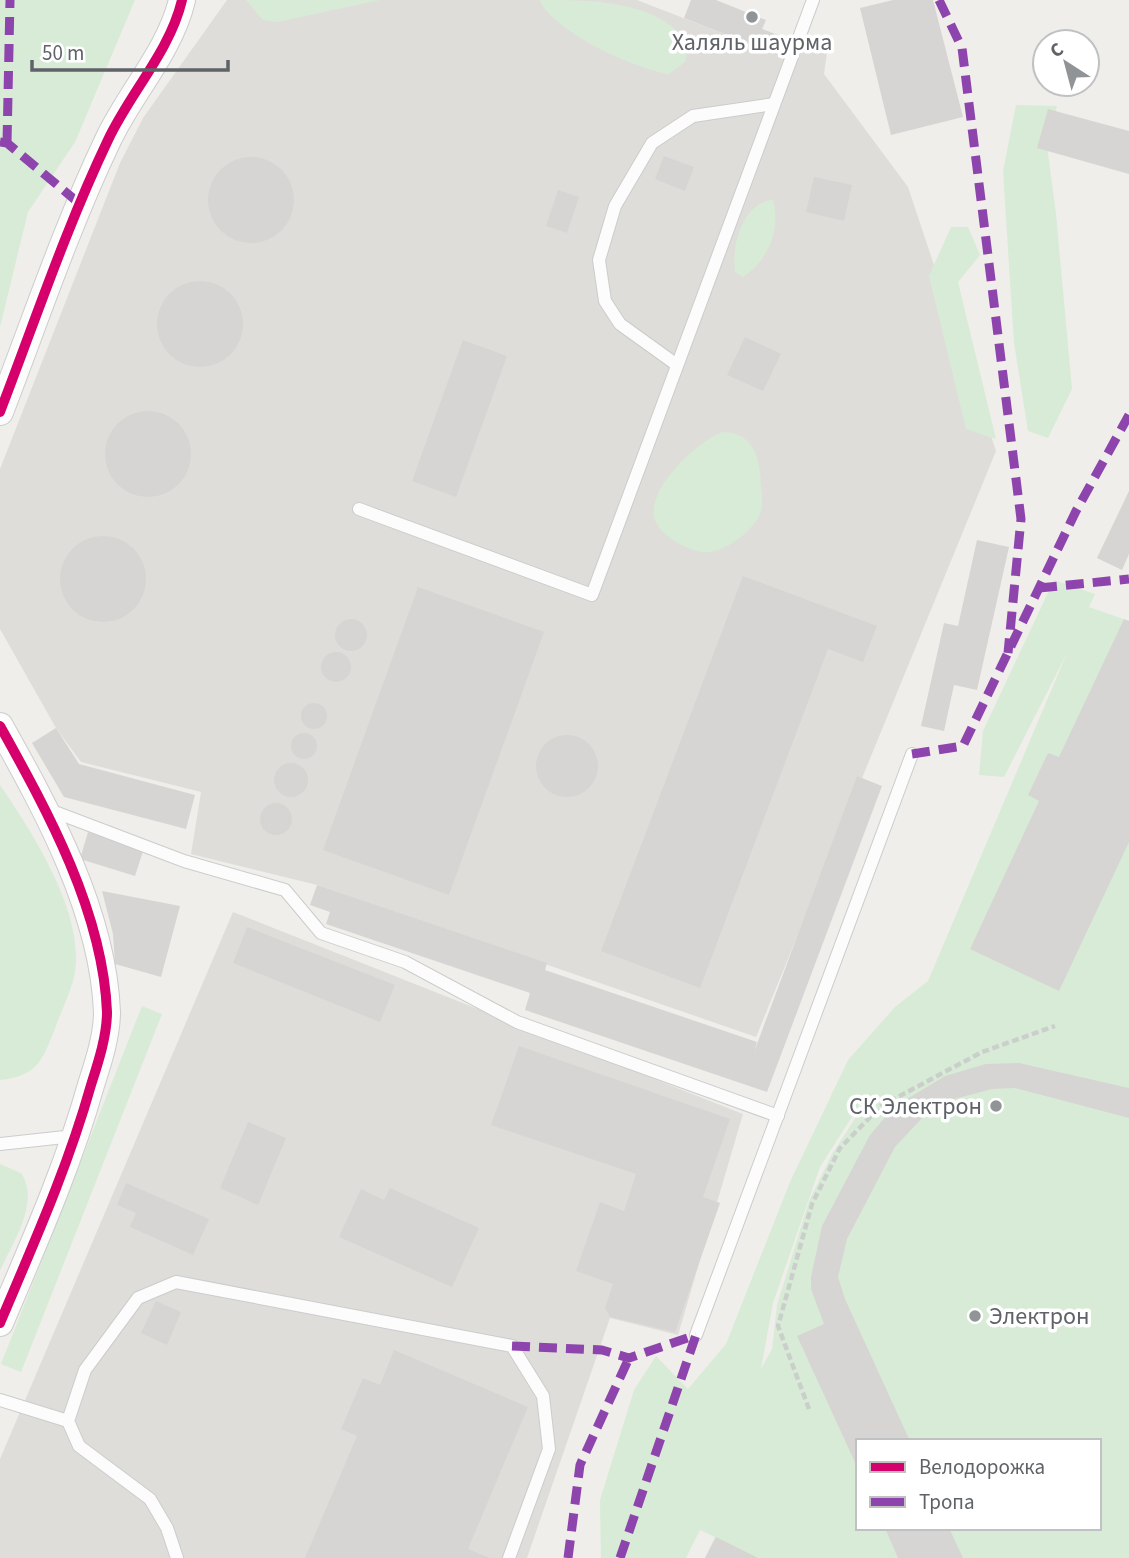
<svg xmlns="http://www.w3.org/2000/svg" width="1129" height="1558" viewBox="0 0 1129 1558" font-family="'Source Sans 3',sans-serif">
	<rect width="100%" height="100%" fill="#efeeea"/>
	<!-- industrial -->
	<g fill="#dfddda">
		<polygon points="227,0 637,0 755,46 762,29 827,52 824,74 908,187 996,451 756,1037 317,885 191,854 201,792 81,762 56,728 0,629 0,469 120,163 143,118"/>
		<polygon points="233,912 743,1114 678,1335 610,1318 527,1558 0,1558 0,1459"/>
	</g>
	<!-- green -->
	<g fill="#d8ebd6" fill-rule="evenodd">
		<polygon points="0,0 135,0 75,142 28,212 0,327"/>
		<polygon points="246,0 380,0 277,22 263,20"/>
		<path d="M540,0C592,0 659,0 689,45L685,62L669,74C637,70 551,31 540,0Z"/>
		<polygon points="1016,105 1057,106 1047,146 1056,214 1072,389 1048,438 1028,431 1014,343 1003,171"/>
		<path d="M773,200C781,229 768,261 743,277L735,272C731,244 743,203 773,200Z"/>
		<polygon points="951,227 968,227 980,255 958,282 996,439 966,429 929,276"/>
		<path d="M723,432C754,433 760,458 761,485C762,495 764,507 759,516C750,534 718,558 697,551C683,547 661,536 655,520C645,490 697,441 723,432Z"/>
		<path d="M1054,580L1095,594L1089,607L1129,621V1558H705L715,1537L700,1530L686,1558H601L600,1500L634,1390L656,1356L688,1389L726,1344L790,1182L848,1060L895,1007L928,981L1067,653L1004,777L979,775L983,731ZM869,1097L832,1154L809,1201L777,1305L772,1349L761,1369L773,1303L820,1167L862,1101ZM858,1441H1099V1528H858Z"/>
		<path d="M0,785C32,832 90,920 73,981C68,998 60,1014 54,1031C42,1062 36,1076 0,1080Z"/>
		<polygon points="142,1006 162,1014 21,1372 1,1364"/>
		<path d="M0,1164L21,1173C41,1202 12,1243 0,1271Z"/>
	</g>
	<!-- building -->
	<g fill="#d6d5d3">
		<polygon points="691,0 716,0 766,20 762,29 787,39 780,56 684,18"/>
		<polygon points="893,0 933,0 963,117 891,135 860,8"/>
		<polygon points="1048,109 1129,131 1129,174 1037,148"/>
		<polygon points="664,156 694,167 685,191 655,179"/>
		<circle cx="251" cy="200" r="43"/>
		<polygon points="814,177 852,185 844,221 806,212"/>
		<polygon points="558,190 579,197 567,233 546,226"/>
		<circle cx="200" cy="324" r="43"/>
		<polygon points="745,337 781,354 763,391 727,375"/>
		<polygon points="463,340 507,356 456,497 412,481"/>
		<circle cx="148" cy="454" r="43"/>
		<polygon points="1129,491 1129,554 1122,570 1097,558"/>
		<circle cx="103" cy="579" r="43"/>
		<polygon points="977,540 1009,547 977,690 954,685 944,731 921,726 944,623 958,626"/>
		<polygon points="743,576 877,626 863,662 828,649 700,988 601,951"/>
		<polygon points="418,587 544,632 449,895 323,850"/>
		<polygon points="1124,619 1129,621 1129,842 1059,991 970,949 1039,801 1028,795 1048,753 1059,757"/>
		<circle cx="351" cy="635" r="16"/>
		<circle cx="336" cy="667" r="15"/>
		<circle cx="314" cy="716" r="13"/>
		<polygon points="56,728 79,764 195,795 186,829 64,797 32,743"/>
		<circle cx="304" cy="746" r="13"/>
		<circle cx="567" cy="766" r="31"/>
		<circle cx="291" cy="780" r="17"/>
		<polygon points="857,776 882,786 767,1092 525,1010 530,993 326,924 330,912 310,905 317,885 547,963 545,970 757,1042 754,1052"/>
		<circle cx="276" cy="819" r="16"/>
		<polygon points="88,832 144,848 135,876 80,859"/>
		<polygon points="102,891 180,906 161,977 115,964 113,934"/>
		<polygon points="247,927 395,985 380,1022 233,963"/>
		<polygon points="519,1046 730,1119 703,1197 720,1203 675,1332 610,1317 605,1308 613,1284 576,1271 600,1202 624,1211 636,1174 491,1125"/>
		<polygon points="1019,1063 1129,1088 1129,1118 1015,1088 992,1089 954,1099 924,1116 895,1147 847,1239 838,1277 845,1299 910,1441 858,1441 858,1469 797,1336 824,1324 811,1289 811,1277 822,1226 870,1135 887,1115 907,1099 945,1076 986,1064"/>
		<polygon points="248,1122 286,1138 258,1205 220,1188"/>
		<polygon points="126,1183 209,1219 193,1255 130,1227 136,1213 117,1205"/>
		<polygon points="390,1188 479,1228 452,1287 339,1237 361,1189 384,1200"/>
		<polygon points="156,1301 181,1312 167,1345 141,1333"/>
		<polygon points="394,1350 528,1407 468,1549 490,1558 305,1558 357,1436 341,1429 363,1378 380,1385"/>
		<polygon points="885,1528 949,1528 963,1558 898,1558"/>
		<polygon points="716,1537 758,1558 705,1558"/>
	</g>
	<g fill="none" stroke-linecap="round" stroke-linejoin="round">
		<!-- service casing -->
		<g stroke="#cbcccc" stroke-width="14">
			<g id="service">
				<polyline points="677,365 620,324 605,301 599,260 615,206 652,143 693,116 774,104"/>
				<polyline points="359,509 592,595 813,0"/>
				<polyline points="47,809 184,861 285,890 321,933 405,962 517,1022 778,1116"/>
				<polyline points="0,1144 74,1136"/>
				<polyline points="696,1335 912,754"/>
				<polyline points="0,1400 68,1421"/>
				<polyline points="177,1558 167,1528 150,1499 79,1446 68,1421 85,1370 138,1298 176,1282 512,1346 543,1396 549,1449 509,1558"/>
			</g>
		</g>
		<!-- minor casing -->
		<g stroke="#cbcccc" stroke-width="28">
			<g id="minor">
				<path d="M0,412C35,321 66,228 108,140C130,93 170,51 182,0"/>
				<path d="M0,726C48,812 103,912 107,1012C107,1036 98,1063 91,1085C68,1167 33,1245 0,1323"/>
			</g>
		</g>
		<!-- path -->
		<polyline stroke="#cacfcc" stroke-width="4.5" stroke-dasharray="7 3.5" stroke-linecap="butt" points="809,1409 778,1326 812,1204 840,1148 881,1106 982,1052 1055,1026"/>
		<!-- service -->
		<use href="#service" stroke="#fdfcfc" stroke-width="12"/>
		<!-- minor -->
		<use href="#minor" stroke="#fdfcfc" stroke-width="26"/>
		<!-- quiet -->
		<g stroke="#8e44ad" stroke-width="9" stroke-dasharray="18 9" stroke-linecap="butt">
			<polyline points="939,0 962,48 1021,519 1008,653"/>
			<polyline points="0,142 7,143 80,204"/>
			<polyline points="7,143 10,0"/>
			<polyline points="1039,588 1129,579"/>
			<polyline points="912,754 963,746 1076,511 1129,415"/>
			<polyline points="512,1346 602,1350 629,1358 696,1335"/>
			<polyline points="568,1558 580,1465 629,1358"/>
			<polyline points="620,1558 696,1335"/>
		</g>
		<!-- cycleway casing -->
		<g stroke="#fff" stroke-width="15">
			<g id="cycleway">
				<path d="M0,412C35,321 66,228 108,140C130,93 170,51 182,0"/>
				<path d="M0,726C48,812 103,912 107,1012C107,1036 98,1063 91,1085C68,1167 33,1245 0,1323"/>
			</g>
		</g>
		<!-- cycleway -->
		<use href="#cycleway" stroke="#d6006c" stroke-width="10"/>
	</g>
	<!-- markers -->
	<g fill="#919496" stroke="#fff" stroke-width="2.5">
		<circle cx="752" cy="17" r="7"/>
		<circle cx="996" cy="1106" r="7"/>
		<circle cx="975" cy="1316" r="7"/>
	</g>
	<g text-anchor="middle" stroke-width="7" stroke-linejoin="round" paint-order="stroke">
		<!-- poi labels -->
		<g font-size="24" fill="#5f6368" stroke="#fff">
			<text x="752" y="50">Халяль шаурма</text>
			<text x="982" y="1114" text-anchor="end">СК Электрон</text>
			<text x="989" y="1324" text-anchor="start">Электрон</text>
		</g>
	</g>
	<!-- legend -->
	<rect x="856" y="1439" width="245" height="91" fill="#ffffff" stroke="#bfc1c3" stroke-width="2"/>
	<rect x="870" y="1462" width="35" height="10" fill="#d6006c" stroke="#bfc1c3" stroke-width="2"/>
	<text x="919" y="1474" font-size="21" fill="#5f6368">Велодорожка</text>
	<rect x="870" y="1497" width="35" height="10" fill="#8e44ad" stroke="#bfc1c3" stroke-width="2"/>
	<text x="919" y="1509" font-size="21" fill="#5f6368">Тропа</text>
	<!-- north arrow -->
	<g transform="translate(1066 63) rotate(324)"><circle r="33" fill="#ffffff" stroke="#bfc1c3" stroke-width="2"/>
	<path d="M0-5L12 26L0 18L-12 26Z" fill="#919496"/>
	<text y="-10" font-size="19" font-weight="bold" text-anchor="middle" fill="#5f6368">С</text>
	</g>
	<!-- scale -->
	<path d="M32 60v10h196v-10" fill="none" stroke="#5f6368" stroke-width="3.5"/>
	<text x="42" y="60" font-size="21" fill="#5f6368" stroke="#ffffff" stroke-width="5" paint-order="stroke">50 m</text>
</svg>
